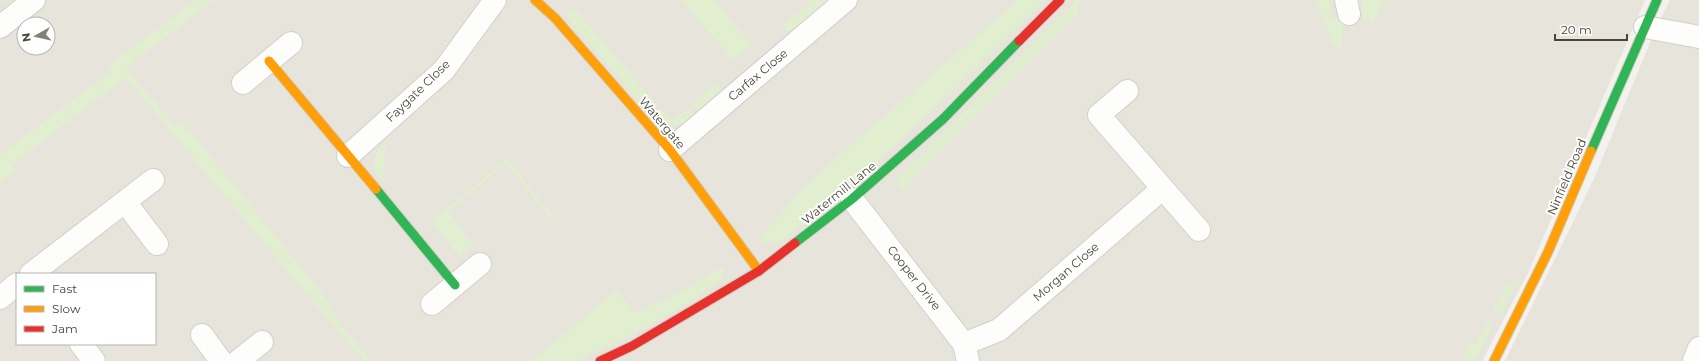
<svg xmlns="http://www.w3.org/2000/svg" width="1699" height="361" viewBox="0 0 1699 361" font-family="Montserrat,sans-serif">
	<rect width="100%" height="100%" fill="#f4f2ee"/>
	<!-- residential -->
	<g fill="#e7e4dc" fill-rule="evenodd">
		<path d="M0,0H1645L1528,273L1482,361H0ZM24,24H48V48H24ZM17,274H155V344H17Z"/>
		<polygon points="1670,0 1699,0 1699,361 1505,361 1593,181 1656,28"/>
	</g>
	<!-- green -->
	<g fill="#e1eecf">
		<polygon points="196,0 214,0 126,68 176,126 183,122 323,294 341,326 372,361 365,361 314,303 126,78 67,122 13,165 16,170 0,183 0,154 112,71 109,65"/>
		<polygon points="681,0 714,0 752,44 733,60"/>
		<polygon points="810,0 828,0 821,10 799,29 787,31 782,25 810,3"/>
		<polygon points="1016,0 1045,0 949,94 866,173 779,243 764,242 760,239 796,195 860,137 1007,10"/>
		<polygon points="1077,0 1080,0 1079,13 903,189 895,181"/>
		<polygon points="1315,0 1329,0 1332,19 1345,18 1339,55"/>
		<polygon points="1365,0 1385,0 1373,23 1363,18 1362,4"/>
		<polygon points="574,7 657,105 648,112 565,15"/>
		<polygon points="716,83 720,86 718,98 699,114 692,104"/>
		<polygon points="661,108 672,121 688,108 696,117 683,125 665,125 653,115"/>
		<path d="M386,140L383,184C371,166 371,157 386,140Z"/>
		<polygon points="507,159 555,218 553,221 506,164 448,212 473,244 459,256 431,221"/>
		<polygon points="719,267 726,267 720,281 677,310 622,340 576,361 527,361 538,356 616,290 635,313 692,286"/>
		<polygon points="1508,282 1515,285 1501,313 1493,311"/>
		<polygon points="1488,321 1493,326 1475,361 1470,361 1463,357 1471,342 1476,344"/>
	</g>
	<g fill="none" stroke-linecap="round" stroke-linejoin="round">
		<!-- street casing -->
		<g stroke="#d2d0cb" stroke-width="24">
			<g id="street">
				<polyline points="1346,0 1349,14"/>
				<polyline points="0,27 34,0"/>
				<polyline points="1645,27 1699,37"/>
				<polyline points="243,83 291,43"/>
				<polyline points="1127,91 1099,115 1199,230"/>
				<polyline points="670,150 846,0"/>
				<polyline points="348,156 444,70 495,0"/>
				<polyline points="852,199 964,344 968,361"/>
				<polyline points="125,202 157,244"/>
				<polyline points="31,274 153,180"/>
				<polyline points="0,298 17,284"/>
				<polyline points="432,304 480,264"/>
				<polyline points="202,335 221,361"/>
				<polyline points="81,344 94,361"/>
				<polyline points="964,344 999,330 1162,189"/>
				<polyline points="238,361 262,342"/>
				<polyline points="1694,361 1699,348"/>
			</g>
		</g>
		<!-- fast casing -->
		<g stroke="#d3cfc5" stroke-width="11">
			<g id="fast">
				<polyline points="1591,151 1657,0"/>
				<polyline points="376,189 455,285"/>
				<polyline points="795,243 852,199 943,119 1019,41"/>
			</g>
		</g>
		<!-- slow casing -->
		<g stroke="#d3cfc5" stroke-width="11">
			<g id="slow">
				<polyline points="535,0 555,18 670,150 759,271"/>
				<polyline points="269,61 376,189"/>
				<polyline points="1494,361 1548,252 1591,151"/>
			</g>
		</g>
		<!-- jam casing -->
		<g stroke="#d3cfc5" stroke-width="11">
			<g id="jam">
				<polyline points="1019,41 1060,0"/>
				<polyline points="600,361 632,346 759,271 795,243"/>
			</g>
		</g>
		<!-- street -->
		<use href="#street" stroke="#fdfdfc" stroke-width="22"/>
		<!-- fast -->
		<use href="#fast" stroke="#30b455" stroke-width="9"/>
		<!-- slow -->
		<use href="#slow" stroke="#ff9f0a" stroke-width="9"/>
		<!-- jam -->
		<use href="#jam" stroke="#e5322d" stroke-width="9"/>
	</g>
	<g text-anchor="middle" stroke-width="4" stroke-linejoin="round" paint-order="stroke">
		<!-- street labels -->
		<g font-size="12" fill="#4b4439" stroke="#fff">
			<text transform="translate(758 75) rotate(-40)" y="4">Carfax Close</text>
			<text transform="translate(418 91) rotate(-44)" y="4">Faygate Close</text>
			<text transform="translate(662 123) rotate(50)" y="4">Watergate</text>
			<text transform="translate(1567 177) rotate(-67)" y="4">Ninfield Road</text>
			<text transform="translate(839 193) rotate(-39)" y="4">Watermill Lane</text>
			<text transform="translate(1066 272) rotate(-41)" y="4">Morgan Close</text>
			<text transform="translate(914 278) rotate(52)" y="4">Cooper Drive</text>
		</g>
	</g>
	<!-- legend -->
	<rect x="16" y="273" width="140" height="72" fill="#ffffff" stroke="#b7b4b0"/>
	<rect x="24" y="286" width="20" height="6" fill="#30b455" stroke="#b7b4b0"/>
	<text x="52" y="293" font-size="12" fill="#4b4439">Fast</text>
	<rect x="24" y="306" width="20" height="6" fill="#ff9f0a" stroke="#b7b4b0"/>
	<text x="52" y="313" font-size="12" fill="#4b4439">Slow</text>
	<rect x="24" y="326" width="20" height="6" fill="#e5322d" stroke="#b7b4b0"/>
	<text x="52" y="333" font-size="12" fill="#4b4439">Jam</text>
	<!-- north arrow -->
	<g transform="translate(36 36) rotate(262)"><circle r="19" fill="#ffffff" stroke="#b7b4b0"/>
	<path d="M0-3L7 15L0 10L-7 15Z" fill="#868178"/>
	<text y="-6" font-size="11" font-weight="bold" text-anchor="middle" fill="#4b4439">N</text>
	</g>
	<!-- scale -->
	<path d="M1555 34v6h72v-6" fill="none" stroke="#4b4439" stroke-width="2"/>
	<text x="1561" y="34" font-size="12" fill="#4b4439" stroke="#ffffff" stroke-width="3" paint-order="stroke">20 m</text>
</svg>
